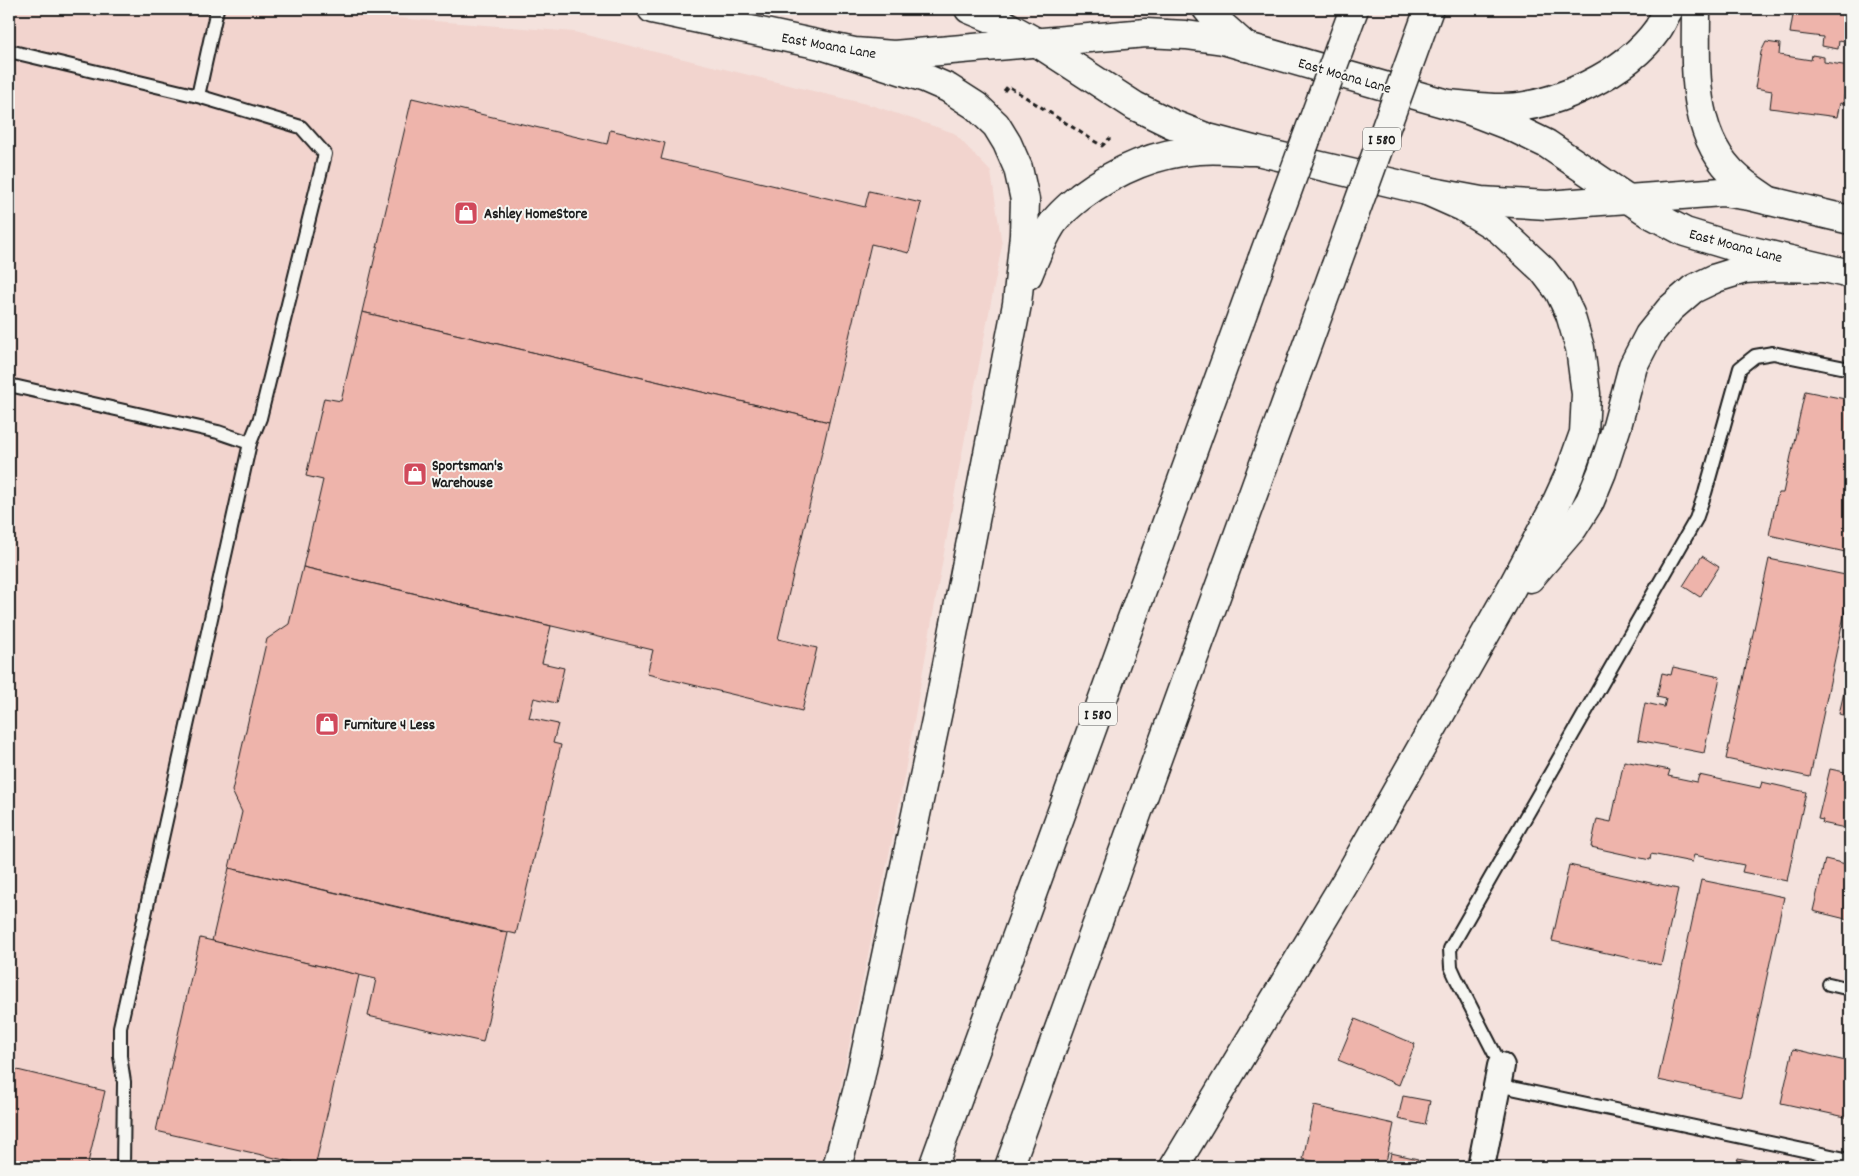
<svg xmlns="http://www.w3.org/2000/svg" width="1859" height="1176" viewBox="0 0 1859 1176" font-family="Dekko,sans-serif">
	<rect width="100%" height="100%" fill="#f4e2dd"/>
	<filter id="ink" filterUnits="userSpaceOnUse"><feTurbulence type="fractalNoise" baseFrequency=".02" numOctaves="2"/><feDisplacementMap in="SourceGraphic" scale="10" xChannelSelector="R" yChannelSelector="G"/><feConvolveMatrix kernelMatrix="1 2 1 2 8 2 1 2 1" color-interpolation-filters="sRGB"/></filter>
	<g filter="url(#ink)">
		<!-- built -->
		<polygon fill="#f2d4ce" points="9,9 284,9 574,32 874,106 954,133 991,172 1002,245 959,469 897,816 829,1142 821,1167 9,1167"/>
		<!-- building -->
		<g fill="#eeb4ab" stroke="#1c1c1c">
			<polygon points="1794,9 1850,9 1850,42 1839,40 1838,49 1822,46 1823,37 1790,33"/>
			<polygon points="1766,42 1780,44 1779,55 1811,60 1812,55 1824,57 1824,62 1849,66 1843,104 1840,103 1837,117 1770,108 1772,91 1755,88 1761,52"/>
			<polygon points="412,98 607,144 610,130 665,143 661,159 865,207 869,191 921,203 909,253 871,244 829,422 362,312"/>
			<polygon points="362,312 829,422 778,639 817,648 802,711 647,674 653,650 303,567 323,480 306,476 324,398 341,401"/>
			<polygon points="1805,391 1850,400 1850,553 1769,535 1778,493 1783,493"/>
			<polygon points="1702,556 1719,567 1700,597 1683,586"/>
			<polygon points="1769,559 1850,576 1850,587 1810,777 1726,759"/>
			<polygon points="303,567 551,626 542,663 564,668 556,703 534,698 529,718 558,724 553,743 561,745 516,934 229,868 242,812 232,791 267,639 289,624"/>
			<polygon points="1673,667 1720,677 1704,753 1638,740 1645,703 1664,707 1666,699 1657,697 1662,673 1671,675"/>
			<polygon points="1849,671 1850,671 1850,717 1839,714"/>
			<polygon points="1624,761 1670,770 1668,776 1697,782 1699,775 1760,788 1762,782 1806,792 1787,881 1742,872 1744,865 1694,855 1692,862 1651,854 1650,860 1591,847 1597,819 1611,822"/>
			<polygon points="1830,769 1850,773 1850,829 1822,823 1823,820 1818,819"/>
			<polygon points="1825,859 1850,865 1850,920 1813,911"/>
			<polygon points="1569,865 1678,889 1661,965 1552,941"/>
			<polygon points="229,868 508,933 483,1042 368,1016 376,979 212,941"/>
			<polygon points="1701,880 1784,897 1741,1097 1658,1080"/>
			<polygon points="200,938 359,975 315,1167 292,1167 293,1162 156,1131"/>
			<polygon points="1355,1019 1415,1044 1399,1085 1338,1060"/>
			<polygon points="1793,1049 1850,1062 1850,1118 1781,1103"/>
			<polygon points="9,1068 105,1091 87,1167 9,1167"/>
			<polygon points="1403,1096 1430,1101 1425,1125 1398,1119"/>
			<polygon points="1314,1106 1394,1124 1385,1167 1339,1167 1303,1159"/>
			<polygon points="1391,1153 1418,1159 1416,1167 1388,1167"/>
			<polygon points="1738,1158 1776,1166 1776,1167 1736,1167"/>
		</g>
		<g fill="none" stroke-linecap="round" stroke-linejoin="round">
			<!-- service casing -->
			<g stroke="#1c1c1c" stroke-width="16">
				<g id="service">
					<polyline points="9,51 198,96"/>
					<polyline points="9,385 218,432 250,443 260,418 325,154 301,127 198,96 217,9"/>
					<polyline points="1829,984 1850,989"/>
					<polyline points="1501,1066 1456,978 1451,967 1450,949 1696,519 1705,493 1740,368 1755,356 1773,353 1850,369"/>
					<polyline points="1497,1085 1850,1160"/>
					<polyline points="123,1167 124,1082 120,1056 120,1027 250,443"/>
				</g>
			</g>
			<!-- minor casing -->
			<g stroke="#1c1c1c" stroke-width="30">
				<polyline id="minor" points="1481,1167 1501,1066"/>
			</g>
			<!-- secondary casing -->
			<g stroke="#1c1c1c" stroke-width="31">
				<g id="secondary">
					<polyline points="652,9 854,52 894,55 1146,33 1186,35 1223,40 1468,110 1512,127 1547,144 1649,213 1685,232 1731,246 1850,274"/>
					<polyline points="969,9 998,21 1038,43 1135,106 1172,124 1208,138 1257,151 1427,191 1481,201 1547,205 1722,192 1749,196 1850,220"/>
				</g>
			</g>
			<!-- motorway casing -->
			<g stroke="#1c1c1c" stroke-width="31">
				<g id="motorway">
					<polyline points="1207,9 1216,20 1246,47"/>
					<path d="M1696,9C1696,66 1690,137 1738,178C1747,187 1759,193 1769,201"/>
					<polyline points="824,46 925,78 948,88 976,106 996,125 1007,143 1018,168 1025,200 1024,235 1017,304 939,706 858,1088 837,1167"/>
					<path d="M1447,104C1465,105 1483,108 1501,108C1554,108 1627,73 1658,29C1662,23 1665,15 1669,9"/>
					<path d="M1028,275C1035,258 1041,242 1051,226C1058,215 1070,205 1080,197C1116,170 1155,153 1199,150C1218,148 1238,151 1257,151"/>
					<polyline points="1530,578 1573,528 1590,501 1602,472 1617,426 1633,366 1649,335 1670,309 1693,289 1716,278 1745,269 1777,267 1823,268"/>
					<polyline points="933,1167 1262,260"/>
					<polyline points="1009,1167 1335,268"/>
					<polyline points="1174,1167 1346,881 1511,589 1553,510 1569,475 1584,433 1586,394 1580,348 1570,314 1559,291 1543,270 1499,229 1463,207 1427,191"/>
				</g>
			</g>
			<!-- path -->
			<polyline stroke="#1c1c1c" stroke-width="3" stroke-dasharray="5 4" stroke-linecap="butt" points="1004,91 1008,86 1102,146 1110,138"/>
			<!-- service -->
			<use href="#service" stroke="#f6f6f2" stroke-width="12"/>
			<!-- minor -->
			<use href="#minor" stroke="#f6f6f2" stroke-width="26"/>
			<!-- secondary -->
			<use href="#secondary" stroke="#f6f6f2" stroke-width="28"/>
			<!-- motorway -->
			<use href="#motorway" stroke="#f6f6f2" stroke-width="28"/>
			<!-- motorway-bridge casing -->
			<g stroke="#1c1c1c" stroke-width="31" stroke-linecap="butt">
				<g id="motorway-bridge">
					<polyline points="1262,260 1354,9"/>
					<polyline points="1335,268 1429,9"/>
				</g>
			</g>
			<!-- motorway-bridge -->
			<use href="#motorway-bridge" stroke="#f6f6f2" stroke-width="28"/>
		</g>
	</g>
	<!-- icons -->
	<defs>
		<g id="shop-square" transform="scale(1.25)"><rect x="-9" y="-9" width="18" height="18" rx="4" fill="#d1495b" stroke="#f6f6f2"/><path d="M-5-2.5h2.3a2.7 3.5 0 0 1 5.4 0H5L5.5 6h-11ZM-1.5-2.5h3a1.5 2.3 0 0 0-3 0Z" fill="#fff"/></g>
	</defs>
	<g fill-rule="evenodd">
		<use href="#shop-square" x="466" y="213"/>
		<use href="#shop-square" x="415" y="474"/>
		<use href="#shop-square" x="327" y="724"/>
	</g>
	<g text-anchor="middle" stroke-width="4" stroke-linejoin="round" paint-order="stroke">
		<!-- shield labels -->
		<g fill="#f6f6f2" stroke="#5d5d5c" stroke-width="1">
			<rect x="1363" y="127.5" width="38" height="23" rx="4"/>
			<rect x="1079" y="702.5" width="38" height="23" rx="4"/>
		</g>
		<g font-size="14" font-weight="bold" fill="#1c1c1c">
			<text x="1382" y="144">I 580</text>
			<text x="1098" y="719">I 580</text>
		</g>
		<!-- street labels -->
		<g font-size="15" fill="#1c1c1c" stroke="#f6f6f2">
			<text transform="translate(829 45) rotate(10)" y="5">East Moana Lane</text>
			<text transform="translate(1345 75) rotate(16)" y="5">East Moana Lane</text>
			<text transform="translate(1736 245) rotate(15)" y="5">East Moana Lane</text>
		</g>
		<!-- poi labels -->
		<g font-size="15" font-weight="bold" fill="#1c1c1c" stroke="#f6f6f2" text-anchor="start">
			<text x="484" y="218">Ashley HomeStore</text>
			<text x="432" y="470">Sportsman's<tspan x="432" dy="17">Warehouse</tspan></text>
			<text x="344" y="729">Furniture 4 Less</text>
		</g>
	</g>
	<!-- margin -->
	<rect width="1859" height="1176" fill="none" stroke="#f6f6f2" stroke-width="30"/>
	<rect x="15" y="15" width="1829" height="1146" fill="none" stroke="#1c1c1c" stroke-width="2" filter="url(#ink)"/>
</svg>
